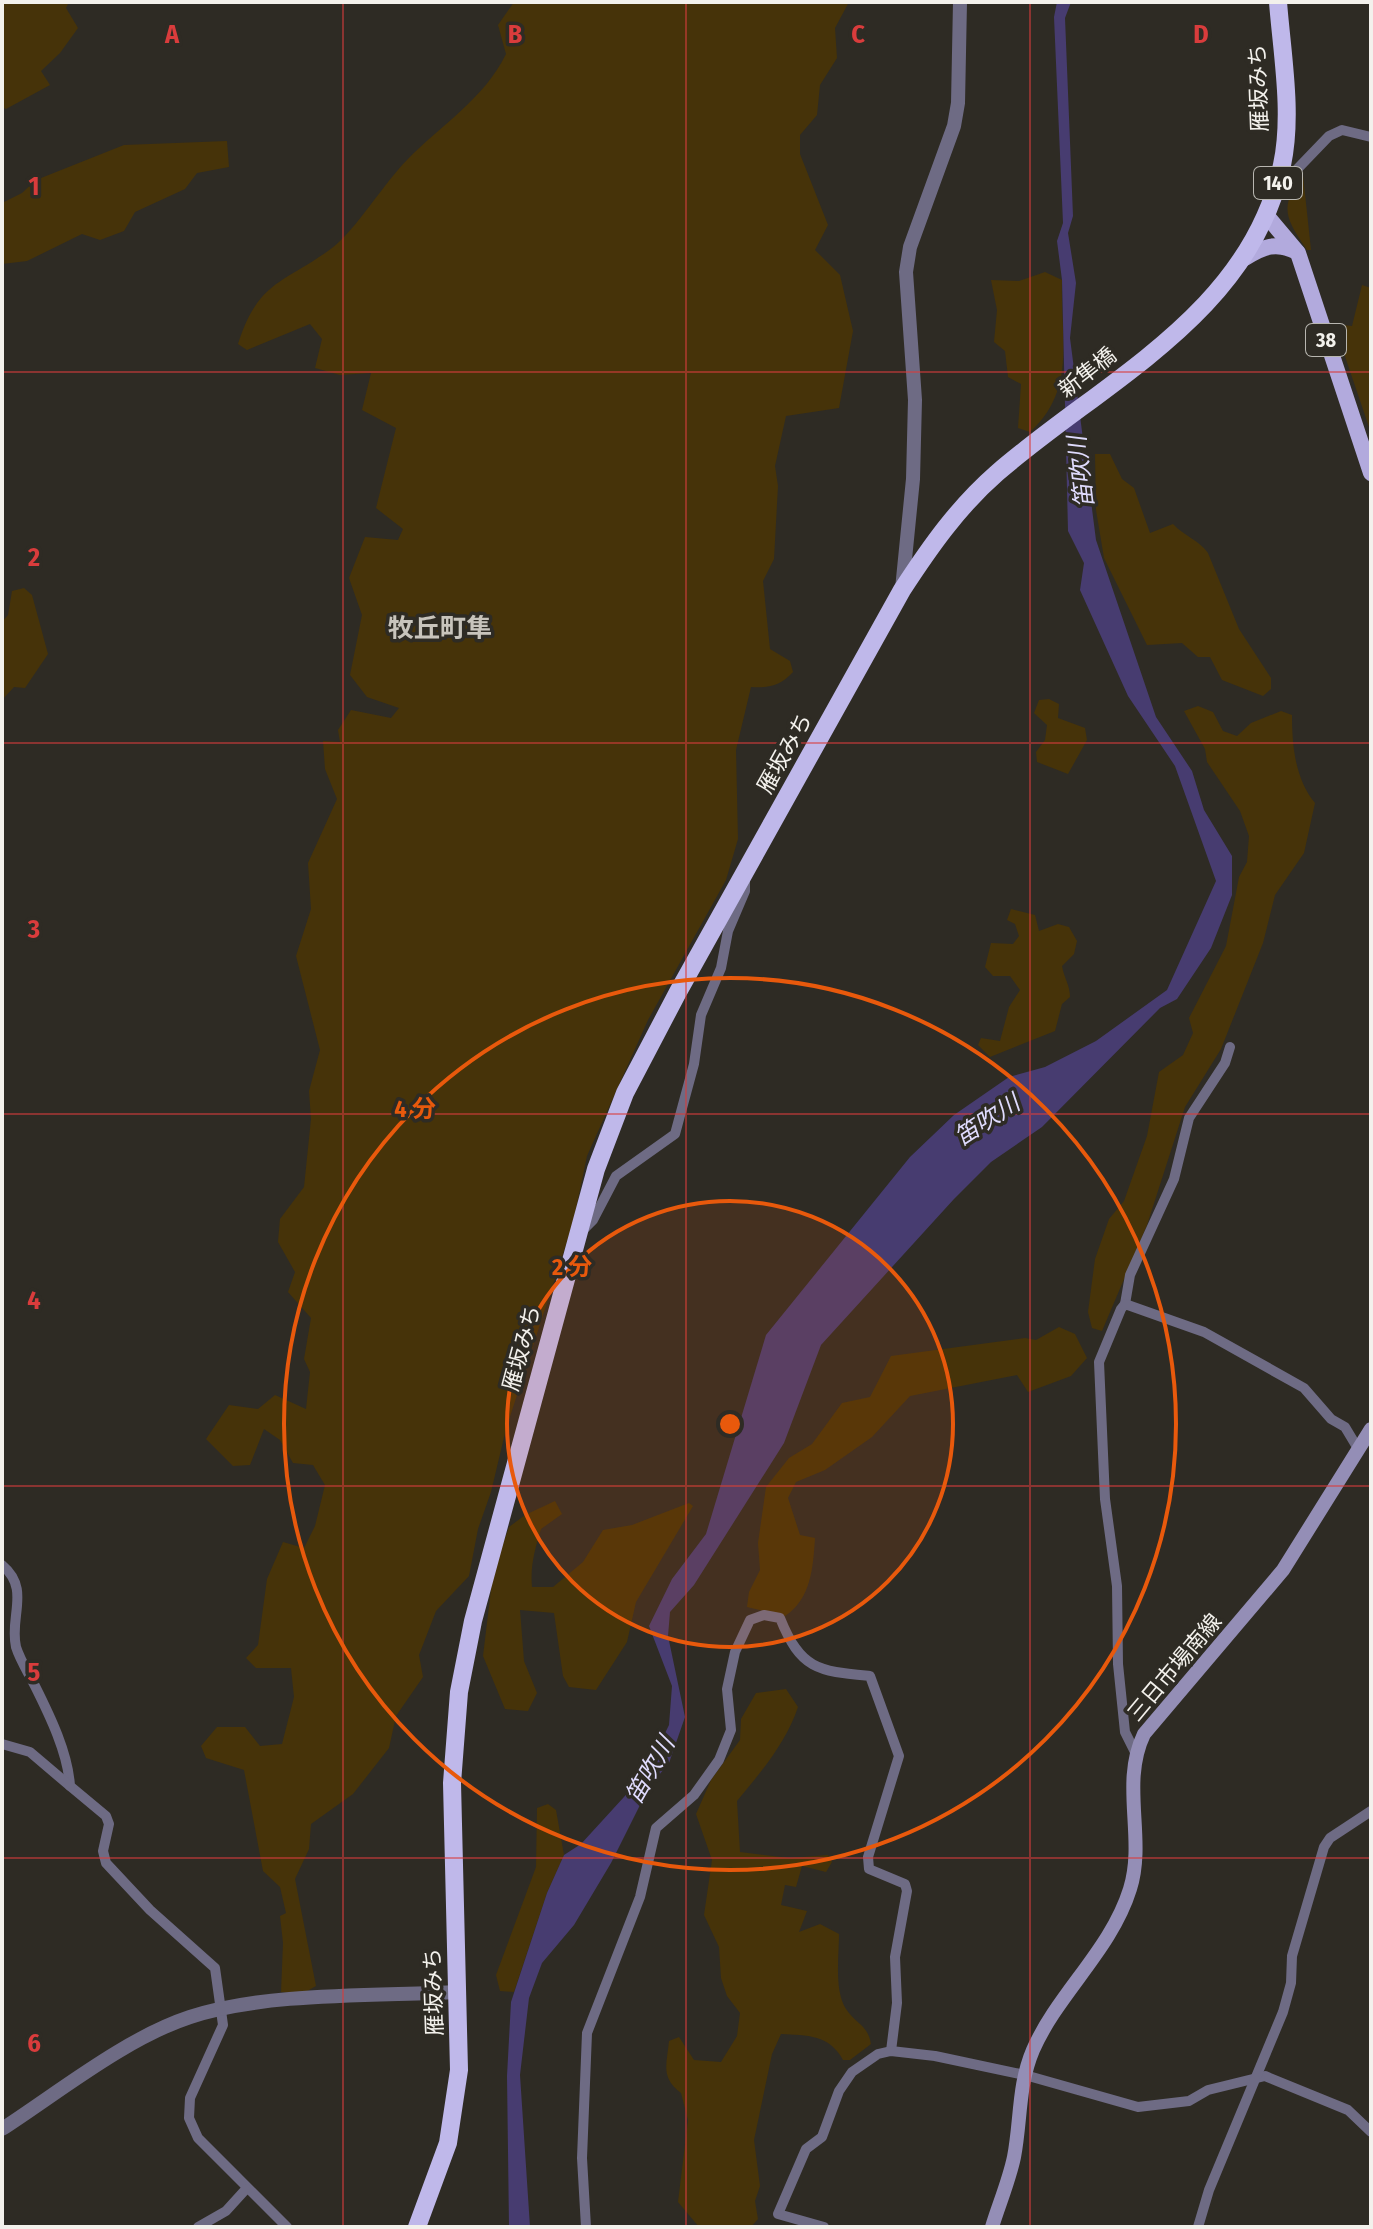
<svg xmlns="http://www.w3.org/2000/svg" width="1373" height="2229" viewBox="0 0 1373 2229" font-family="'Fira Sans Condensed','Noto Sans JP',sans-serif">
	<rect width="100%" height="100%" fill="#2e2b24"/>
	<!-- green -->
	<g fill="#463309">
		<polygon points="2,2 69,2 66,8 78,28 60,53 41,71 50,85 6,109 2,107"/>
		<path d="M514,2H849L835,28L837,58L820,85L817,115L800,135V154L828,225L815,250L840,275L853,331L839,408L786,416L775,466L778,486L774,559L763,581L770,649L790,661L793,672C780,686 769,688 751,687L736,750L738,839L726,880L648,1020L587,1156L573,1223L506,1429L491,1492L478,1529L469,1576L436,1611L419,1655L423,1677L396,1716L389,1748L353,1794L311,1824L309,1849L295,1879L316,1986L302,1994L281,1992L283,1943L280,1916L286,1913L280,1887L263,1871L244,1770L206,1758L201,1746L217,1727H245L260,1746L282,1744L294,1697L291,1668H256L246,1658L258,1645L267,1579L283,1542L304,1548L315,1526L325,1485L313,1465L293,1463L280,1440L264,1429L250,1465L233,1466L206,1439L229,1405L258,1409L275,1395L306,1409L310,1372L304,1359L311,1318L288,1292L295,1272L278,1242L280,1219L304,1187L311,1119L309,1091L320,1050L296,956L311,909L308,863L337,799L325,769L323,741L340,742L338,730L351,710L391,718L399,708L367,697L350,675L362,615L349,578L365,537L398,540L403,529L376,508L396,428L362,410L371,373L340,375L315,368L322,339L310,324L247,350L238,344C258,280 285,283 332,248C355,231 384,183 407,160C441,125 484,99 506,54L498,25Z"/>
		<polygon points="227,141 229,167 197,173 185,189 135,212 124,231 100,240 82,234 27,261 2,264 2,203 22,193 36,180 124,145"/>
		<path d="M1303,175L1311,250H1307C1286,219 1278,207 1303,175Z"/>
		<path d="M1045,272L1062,280C1060,339 1077,389 1030,432L1018,428L1021,384L1008,377L1005,351L994,342L997,310L991,280L1019,281Z"/>
		<polygon points="1362,285 1371,288 1371,433 1334,324 1352,326"/>
		<path d="M1095,454H1110L1122,479L1134,488L1150,533L1173,524C1184,536 1199,540 1208,553L1239,629L1271,678V689L1263,696L1222,680L1210,657H1198L1182,643L1147,645L1104,558L1096,510Z"/>
		<polygon points="24,588 32,595 48,654 25,688 14,687 2,700 2,622 8,615 12,591"/>
		<polygon points="1049,699 1059,704 1058,718 1085,728 1087,740 1068,774 1037,762 1036,752 1045,740 1047,725 1034,713 1039,700"/>
		<path d="M1198,706L1213,712L1223,731L1237,736L1251,723L1281,711L1292,715C1292,745 1295,779 1315,803L1304,853L1275,895L1263,943L1221,1049L1185,1107L1147,1225L1102,1331L1092,1328L1088,1312L1095,1259L1109,1219L1124,1201L1147,1136L1159,1072L1183,1055L1193,1033L1189,1018L1226,946L1239,877L1247,862L1249,836L1240,811L1207,762L1205,749L1184,711Z"/>
		<path d="M1011,909L1035,915L1039,931L1058,924L1069,927L1077,941L1074,954L1062,966C1064,978 1070,985 1070,997L1062,1004L1055,1031L990,1057L978,1045L981,1038L1000,1041L1009,1007L1020,990L1010,976H993L985,967L991,943L1013,944L1019,936L1015,924L1007,920Z"/>
		<path d="M1059,1327L1075,1334L1087,1358L1071,1376L1028,1392L1017,1375L910,1396L872,1437L825,1470L796,1482L788,1498L800,1535L815,1538C813,1568 811,1599 785,1616L747,1607L749,1592L760,1570L758,1543L766,1487L789,1458L812,1444L842,1403L870,1397L891,1356L1025,1338L1036,1340Z"/>
		<path d="M555,1501L562,1514L541,1529C535,1549 530,1566 532,1587H553L583,1562L603,1530L632,1525L689,1503L693,1506L636,1602L627,1642L596,1690L569,1687L563,1676L554,1613L520,1610L524,1661L537,1693L528,1711L505,1709L483,1656L493,1573L509,1527L525,1515Z"/>
		<path d="M786,1689L798,1707C786,1743 761,1772 737,1801L740,1852L790,1858L828,1855L832,1862L826,1872L802,1866L796,1887L785,1885L781,1905L807,1911L799,1932L820,1924L839,1934C839,1956 834,1990 846,2009C856,2024 868,2025 871,2044L850,2060H843C830,2035 807,2035 781,2034L772,2054L754,2140L760,2186L755,2201L758,2219L751,2227H699L678,2202L688,2120L681,2093C660,2077 667,2064 669,2041L679,2037L694,2060L721,2062L737,2036L740,2013L727,1996L721,1978L719,1947L704,1915L712,1860L696,1814L711,1780L740,1740L741,1719L756,1693Z"/>
		<polygon points="548,1804 556,1810 564,1855 547,1893 514,1992 500,1991 496,1975 536,1867 537,1808"/>
	</g>
	<!-- water -->
	<polygon fill="#473c70" points="1057,2 1071,2 1065,18 1073,216 1068,233 1076,283 1070,338 1096,540 1156,717 1192,771 1204,810 1232,856 1232,895 1211,948 1177,999 1160,1008 1042,1127 991,1162 954,1199 821,1345 784,1443 694,1585 670,1612 668,1636 685,1717 669,1763 649,1787 611,1863 574,1925 542,1963 529,1998 520,2075 530,2227 509,2227 507,2076 511,2002 547,1893 564,1855 581,1844 645,1774 669,1725 672,1686 649,1626 672,1579 706,1534 766,1335 910,1157 954,1115 1009,1077 1045,1067 1096,1041 1167,990 1216,881 1175,766 1128,696 1080,590 1084,563 1068,531 1062,280 1057,241 1063,223 1054,17"/>
	<g fill="none" stroke-linecap="round" stroke-linejoin="round">
		<!-- minor -->
		<g stroke="#6e6b84" stroke-width="10">
			<polyline points="1278,189 1329,136 1342,130 1371,137"/>
			<polyline points="583,1230 593,1220 616,1176 675,1134 694,1064 701,1015 721,968 728,931 745,891 745,878"/>
			<polyline points="1125,1304 1130,1275 1174,1179 1189,1118 1225,1063 1230,1047"/>
			<path d="M2,1565C31,1589 9,1617 16,1647C20,1660 29,1674 35,1686C50,1716 68,1753 70,1786L106,1816L109,1824L103,1851L106,1863L150,1910L215,1968L223,2025L190,2098L189,2118L198,2138L287,2227"/>
			<polyline points="2,1744 30,1752 70,1786"/>
			<polyline points="1135,1752 1125,1732 1118,1664 1117,1586 1105,1499 1099,1362 1121,1309 1125,1304 1204,1332 1304,1388 1331,1419 1345,1427 1357,1447"/>
			<polyline points="198,2227 226,2211 246,2189"/>
			<path d="M586,2227L582,2158L587,2033L640,1897L656,1828L694,1795L719,1760L731,1730L727,1689L735,1652L750,1620L764,1615L780,1618C801,1670 818,1671 870,1676L899,1756L868,1857L869,1869L905,1884L907,1891L895,1957L897,2003L891,2051"/>
			<polyline points="824,2227 778,2214 806,2149 822,2137 839,2091 852,2072 878,2054 891,2051 935,2056 1025,2075 1138,2107 1189,2101 1208,2090 1265,2076 1348,2110 1371,2132"/>
			<polyline points="1198,2227 1209,2190 1283,2012 1291,1983 1292,1956 1324,1847 1330,1838 1371,1811"/>
		</g>
		<!-- tertiary -->
		<g stroke="#6e6b84" stroke-width="14">
			<polyline points="902,589 913,479 915,400 906,272 910,247 954,126 958,103 960,2"/>
			<path d="M2,2129C59,2092 126,2038 190,2017C265,1992 377,1996 457,1992"/>
		</g>
		<!-- secondary -->
		<path stroke="#948eb6" stroke-width="14" d="M992,2227C999,2204 1009,2181 1014,2157C1021,2121 1018,2085 1033,2050C1058,1993 1111,1950 1130,1889C1146,1838 1120,1784 1144,1734L1283,1570L1371,1429"/>
		<!-- primary -->
		<g stroke="#b2aadd" stroke-width="16">
			<polyline points="1266,215 1298,253 1371,473"/>
			<path d="M1245,258C1263,247 1276,241 1297,252"/>
		</g>
		<!-- trunk -->
		<path stroke="#bfb8ea" stroke-width="18" d="M417,2227L448,2143L459,2070L452,1783L459,1692L473,1621L596,1169L625,1093L678,992L902,590C930,547 958,507 997,473C1103,381 1250,314 1282,165C1293,114 1282,54 1278,2"/>
	</g>
	<!-- grid -->
	<path fill="none" stroke="#d93c3c" stroke-width="2" stroke-opacity="0.55" d="M343,2V2227M686,2V2227M1030,2V2227M2,372H1371M2,743H1371M2,1114H1371M2,1486H1371M2,1858H1371"/>
	<!-- distance rings -->
	<circle cx="730" cy="1424" r="223" fill="#e8590c" fill-opacity=".12"/>
	<g fill="none" stroke="#e8590c" stroke-width="4">
		<circle cx="730" cy="1424" r="223"/>
		<circle cx="730" cy="1424" r="446"/>
	</g>
	<g text-anchor="middle" stroke-width="7" stroke-linejoin="round" paint-order="stroke">
		<!-- shield labels -->
		<g fill="#2e2b24" stroke="#b8b6b0" stroke-width="2">
			<rect x="1254" y="167" width="48" height="32" rx="6"/>
			<rect x="1306" y="324" width="40" height="32" rx="6"/>
		</g>
		<g font-size="20" font-weight="bold" fill="#f3f1ec">
			<text x="1278" y="190">140</text>
			<text x="1326" y="347">38</text>
		</g>
		<!-- street labels -->
		<g font-size="22" fill="#f3f1ec" stroke="#2e2b24">
			<text transform="translate(1258 88) rotate(-92)" y="8">雁坂みち</text>
			<text transform="translate(1087 372) rotate(-38)" y="8">新隼橋</text>
			<text transform="translate(784 753) rotate(-61)" y="8">雁坂みち</text>
			<text transform="translate(521 1348) rotate(-75)" y="8">雁坂みち</text>
			<text transform="translate(1174 1667) rotate(-50)" y="8">三日市場南線</text>
			<text transform="translate(433 1992) rotate(-92)" y="8">雁坂みち</text>
		</g>
		<!-- water labels -->
		<g font-size="24" font-style="italic" fill="#dfdbfd" stroke="#2e2b24">
			<text transform="translate(1081 472) rotate(-97)" y="8">笛吹川</text>
			<text transform="translate(987 1120) rotate(-33)" y="8">笛吹川</text>
			<text transform="translate(650 1770) rotate(-60)" y="8">笛吹川</text>
		</g>
		<!-- quarter labels -->
		<g font-size="26" font-weight="bold" fill="#c8c4bc" stroke="#2e2b24">
			<text x="440" y="637">牧丘町隼</text>
		</g>
	</g>
	<g font-size="26" text-anchor="middle" font-weight="bold" fill="#d93c3c" stroke="#2e2b24" stroke-width="7" stroke-linejoin="round" paint-order="stroke">
		<text x="172" y="43">A</text>
		<text x="515" y="43">B</text>
		<text x="858" y="43">C</text>
		<text x="1201" y="43">D</text>
		<text x="34" y="195">1</text>
		<text x="34" y="566">2</text>
		<text x="34" y="938">3</text>
		<text x="34" y="1309">4</text>
		<text x="34" y="1681">5</text>
		<text x="34" y="2052">6</text>
	</g>
	<circle cx="730" cy="1424" r="12" fill="#e8590c" stroke="#2e2b24" stroke-width="4"/>
	<g font-size="24" text-anchor="middle" font-weight="bold" fill="#e8590c" stroke="#2e2b24" stroke-width="7" stroke-linejoin="round" paint-order="stroke">
		<text x="415" y="1117">4 分</text>
		<text x="572" y="1275">2 分</text>
	</g>
	<!-- border -->
	<rect width="1373" height="2229" fill="none" stroke="#f3f1ec" stroke-width="8"/>
</svg>
